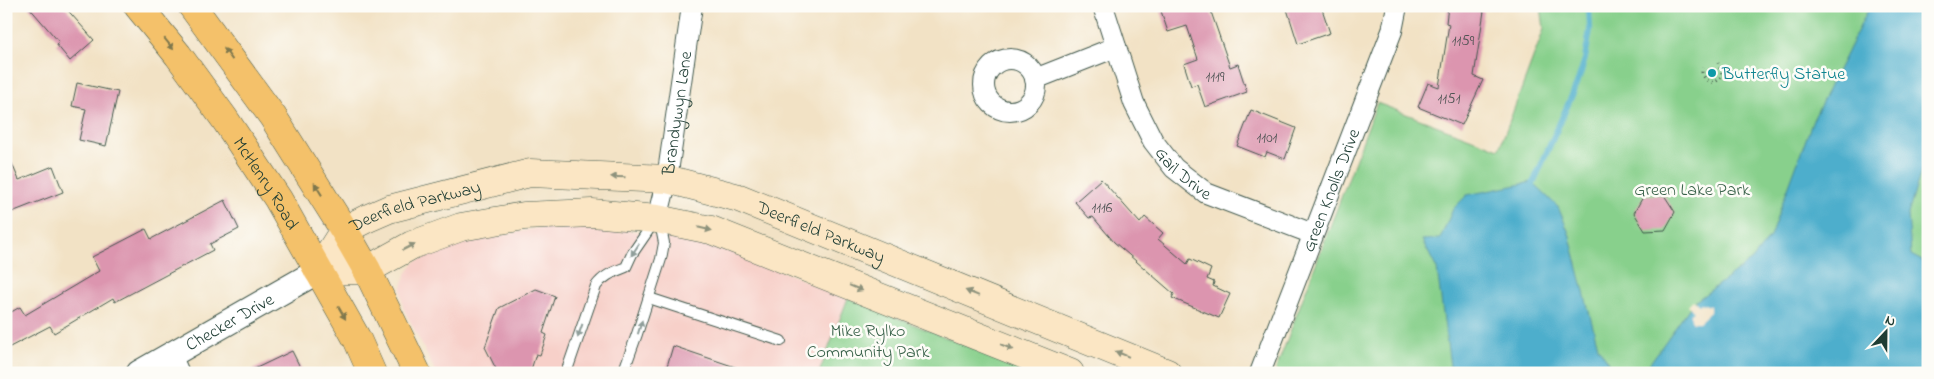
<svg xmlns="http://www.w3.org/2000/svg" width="1934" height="379" viewBox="0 0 1934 379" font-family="'Indie Flower',sans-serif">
	<rect width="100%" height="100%" fill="#fdfcf7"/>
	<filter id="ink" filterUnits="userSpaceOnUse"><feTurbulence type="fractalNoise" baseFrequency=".02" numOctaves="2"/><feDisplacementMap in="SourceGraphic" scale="10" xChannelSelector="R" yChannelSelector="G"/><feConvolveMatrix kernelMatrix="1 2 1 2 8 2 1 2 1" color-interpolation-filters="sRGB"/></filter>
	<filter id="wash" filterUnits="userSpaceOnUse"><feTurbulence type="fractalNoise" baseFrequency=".0096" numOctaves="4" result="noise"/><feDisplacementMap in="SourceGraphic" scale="20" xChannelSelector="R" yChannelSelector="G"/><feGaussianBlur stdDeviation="1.12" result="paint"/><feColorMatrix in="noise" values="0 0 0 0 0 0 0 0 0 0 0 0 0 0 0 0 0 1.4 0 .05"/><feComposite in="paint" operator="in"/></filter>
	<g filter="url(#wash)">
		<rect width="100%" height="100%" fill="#f2e2c5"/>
		<!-- built -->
		<polygon fill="#f7d0c9" points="607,226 695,243 736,253 848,298 819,373 436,373 403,307 401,290 406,274 415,262 435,252 477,240 544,227"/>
		<!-- green -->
		<g fill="#88d08c" stroke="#548660">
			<polygon points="1541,6 1928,6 1928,373 1278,373 1276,369 1377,103 1499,149 1544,29"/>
			<polygon points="848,298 1034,373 819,373"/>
		</g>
		<!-- water -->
		<g fill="#4daecc" stroke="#367680">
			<polygon points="1870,6 1928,6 1928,154 1925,158 1908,214 1911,255 1928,264 1928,373 1641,373 1645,370 1693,303 1752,260 1770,237 1813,120"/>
			<polygon points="1532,182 1558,207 1569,233 1598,347 1616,373 1451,373 1437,269 1422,240 1440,239 1453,209 1467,195"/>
		</g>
		<!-- pier -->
		<polygon fill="#f2e2c5" points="1693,300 1699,305 1701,303 1710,306 1710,312 1699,322 1693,322 1691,319 1691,314 1693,311 1688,305"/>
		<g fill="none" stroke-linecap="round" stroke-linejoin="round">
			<!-- stream -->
			<polyline stroke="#4daecc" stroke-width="6" points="1531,188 1577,84 1585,59 1590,30 1589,6"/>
		</g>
		<g id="blocks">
			<!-- building -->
			<g fill="#dc95af">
				<polygon points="28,6 64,6 94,40 70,61 56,44 59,42"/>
				<polygon points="1175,6 1209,6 1230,67 1238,64 1247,92 1205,107 1197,84 1191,86 1184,64 1198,59 1187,26 1168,32 1161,11"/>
				<polygon points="1286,6 1321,6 1330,33 1298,44"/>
				<polygon points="1448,6 1484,11 1474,76 1483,80 1462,125 1418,107 1428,83 1439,87 1449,24 1446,23"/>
				<polygon points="77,83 118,92 106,146 79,140 86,109 72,106"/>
				<polygon points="1251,110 1296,128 1285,159 1267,152 1265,157 1237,146"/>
				<polygon points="6,150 19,180 53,166 63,192 12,212 6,198"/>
				<polygon points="1101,179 1140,223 1145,217 1163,233 1158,239 1187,264 1190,259 1211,269 1207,279 1214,282 1213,286 1230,294 1219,318 1172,298 1174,294 1114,242 1093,217 1089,218 1075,202"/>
				<polygon points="1644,195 1664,195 1675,212 1665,230 1645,231 1634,213"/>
				<polygon points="225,200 239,229 210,244 213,250 115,302 113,298 54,333 50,326 6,349 6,315 20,307 25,315 99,271 92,257 146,229 151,239"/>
				<polygon points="536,289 555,296 543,333 547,335 540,355 536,354 530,373 498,373 485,347 499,308"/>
				<polygon points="673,346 744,370 743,373 665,373"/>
				<polygon points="292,351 303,373 246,373"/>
			</g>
		</g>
	</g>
	<g filter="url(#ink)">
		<use href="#blocks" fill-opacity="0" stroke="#3f564a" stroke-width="1"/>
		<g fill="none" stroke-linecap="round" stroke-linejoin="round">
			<!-- service casing -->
			<g stroke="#3f564a" stroke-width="12">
				<g id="service">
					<polyline points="649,298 781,341"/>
					<path d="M566,373L596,286C604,275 614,272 626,267L632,254L654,222"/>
					<polyline points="623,373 637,334 661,259 664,243 662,233 658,221"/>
				</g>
			</g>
			<!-- minor casing -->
			<g stroke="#3f564a" stroke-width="22">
				<g id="minor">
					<path id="s1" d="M1103,6L1134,103L1153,141L1174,168L1206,193L1313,234"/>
					<circle cx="1010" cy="85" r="26"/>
					<polyline points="1035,79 1116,47"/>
					<path id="s2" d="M657,219L667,179L692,6"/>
					<polyline points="171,355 179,373"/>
					<path id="s3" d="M1260,373L1392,31L1397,6"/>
				</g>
			</g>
			<!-- tertiary casing -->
			<g stroke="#3f564a" stroke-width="27">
				<g id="tertiary">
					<path id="s4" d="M139,373L318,271"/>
				</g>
			</g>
			<!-- secondary casing -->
			<g stroke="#3f564a" stroke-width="29">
				<g id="secondary">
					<path id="s5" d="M318,271L344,230L366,219L389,209L530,173L667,179L739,198L1167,373"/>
					<polyline points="318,271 367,270 412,245 461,227 524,216 592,213 657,219 711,230 1070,373"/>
				</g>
			</g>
			<!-- primary casing -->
			<g stroke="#3f564a" stroke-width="29">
				<g id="primary">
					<path id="s6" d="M138,6L178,55L224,118L278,199L357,339L372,373"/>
					<polyline points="192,6 273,117 344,230 367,270 417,373"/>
				</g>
			</g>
			<!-- path -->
			<path stroke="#3f564a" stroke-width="3" stroke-dasharray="1 4" stroke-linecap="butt" d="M1703,67L1702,72C1705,83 1717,87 1722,74L1718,63"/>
			<!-- service -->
			<use href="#service" stroke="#fff" stroke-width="10"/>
			<!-- minor -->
			<use href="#minor" stroke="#fff" stroke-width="20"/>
			<!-- tertiary -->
			<use href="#tertiary" stroke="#fff" stroke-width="25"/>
			<!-- secondary -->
			<use href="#secondary" stroke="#fbe6c4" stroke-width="28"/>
			<!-- primary -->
			<use href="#primary" stroke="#f4c16b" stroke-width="28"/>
		</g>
		<!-- one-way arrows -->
		<defs><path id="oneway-solid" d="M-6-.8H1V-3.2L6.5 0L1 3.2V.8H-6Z" transform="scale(1.25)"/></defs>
		<g fill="#7f784d">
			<use href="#oneway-solid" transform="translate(169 44) rotate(51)"/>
			<use href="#oneway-solid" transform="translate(228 54) rotate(-126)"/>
			<use href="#oneway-solid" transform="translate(318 189) rotate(-122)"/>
			<use href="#oneway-solid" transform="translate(342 313) rotate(60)"/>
		</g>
		<g fill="#8d927c">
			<use href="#oneway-solid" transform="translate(618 177) rotate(-178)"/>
			<use href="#oneway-solid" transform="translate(705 229) rotate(13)"/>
			<use href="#oneway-solid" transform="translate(409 247) rotate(-27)"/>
			<use href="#oneway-solid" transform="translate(856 288) rotate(22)"/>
			<use href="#oneway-solid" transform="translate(972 293) rotate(-158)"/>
			<use href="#oneway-solid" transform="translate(1007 347) rotate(22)"/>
			<use href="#oneway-solid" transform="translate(1122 354) rotate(-158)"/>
		</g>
		<g fill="#8f9e9a">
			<use href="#oneway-solid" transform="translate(635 250) rotate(123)"/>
			<use href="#oneway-solid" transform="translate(640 327) rotate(-73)"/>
			<use href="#oneway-solid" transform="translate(580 331) rotate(109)"/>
		</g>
	</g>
	<!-- markers -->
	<circle fill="#0f9aa8" stroke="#fdfcf7" stroke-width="2" cx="1712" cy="73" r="5"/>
	<g text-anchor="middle" stroke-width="5" stroke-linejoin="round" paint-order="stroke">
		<!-- number labels -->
		<g font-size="15" fill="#4e5353">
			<text x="1463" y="45">1159</text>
			<text x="1215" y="81">1119</text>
			<text x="1449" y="103">1151</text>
			<text x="1267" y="142">1101</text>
			<text x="1102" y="212">1116</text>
		</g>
		<!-- culture labels -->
		<g font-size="18" fill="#0d838f" stroke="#fdfcf7" text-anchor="start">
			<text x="1722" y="79">Butterfly Statue</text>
		</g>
		<!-- street labels -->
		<g font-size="18" fill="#1f3d34" stroke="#fdfcf7">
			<text dy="6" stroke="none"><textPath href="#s2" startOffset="108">Brandywyn Lane</textPath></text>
			<text dy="6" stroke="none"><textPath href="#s1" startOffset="189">Gail Drive</textPath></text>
			<text dy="6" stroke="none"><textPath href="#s6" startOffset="219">McHenry Road</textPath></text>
			<text dy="6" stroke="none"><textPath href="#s3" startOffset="196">Green Knolls Drive</textPath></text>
			<text dy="6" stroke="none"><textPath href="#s5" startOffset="124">Deerfield Parkway</textPath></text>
			<text dy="6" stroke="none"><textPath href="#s5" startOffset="544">Deerfield Parkway</textPath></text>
			<text dy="6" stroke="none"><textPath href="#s4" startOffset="104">Checker Drive</textPath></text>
		</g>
		<!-- park labels -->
		<g font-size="18" fill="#39624a" stroke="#fdfcf7">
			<text x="1692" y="195">Green Lake Park</text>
			<text x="868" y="336">Mike Rylko<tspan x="868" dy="21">Community Park</tspan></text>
		</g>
	</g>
	<!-- margin -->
	<rect width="1934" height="379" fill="none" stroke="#fdfcf7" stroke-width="25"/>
	<!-- north arrow -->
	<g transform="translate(1886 332) rotate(22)" stroke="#fdfcf7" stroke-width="4" paint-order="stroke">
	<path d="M0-4L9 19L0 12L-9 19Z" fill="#1f3d34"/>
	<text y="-8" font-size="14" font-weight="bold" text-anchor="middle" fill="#1f3d34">N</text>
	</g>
</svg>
